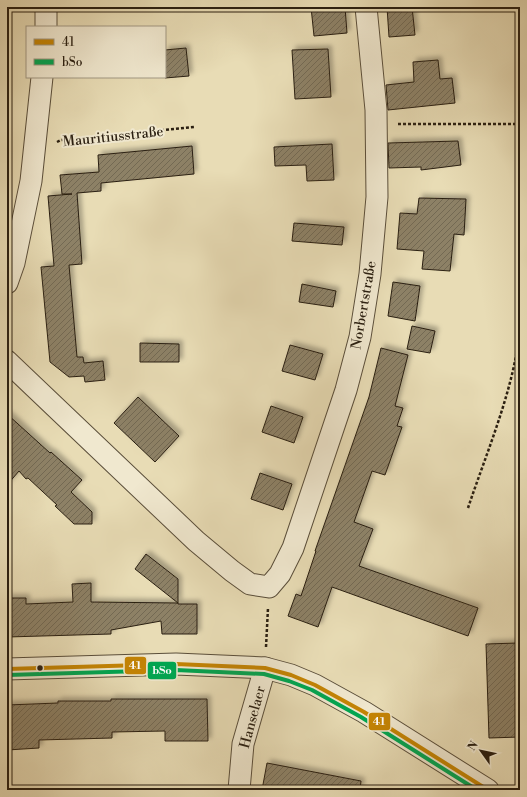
<svg xmlns="http://www.w3.org/2000/svg" width="527" height="797" viewBox="0 0 527 797" font-family="'Libre Bodoni',serif">
	<defs>
		<pattern id="building-hatch" width="6" height="6" patternUnits="userSpaceOnUse"><rect width="6" height="6" fill="#8d8166"/><path d="M-1 1l2-2M0 6l6-6M5 7l2-2" fill="none" stroke="#736953"/></pattern>
		<filter id="shadow"><feDropShadow dx="3.5" dy="-3.5" stdDeviation="2" flood-color="#0004"/></filter>
	</defs>
	<rect width="100%" height="100%" fill="#e8dcb5"/>
	<filter id="stains"><feTurbulence type="fractalNoise" baseFrequency=".005" numOctaves="4"/><feColorMatrix values="0 0 0 0 .2 0 0 0 0 .09 0 0 0 0 .02 0 0 0 .5 -.17"/></filter>
	<radialGradient id="worn" r=".72"><stop offset=".6" stop-color="#630" stop-opacity="0"/><stop offset="1" stop-color="#630" stop-opacity=".3"/></radialGradient>
	<!-- building -->
	<g fill="url(#building-hatch)" stroke="#2a1f11" filter="url(#shadow)">
		<polygon points="311,7 345,7 347,33 314,36"/>
		<polygon points="387,7 412,7 415,35 389,37"/>
		<polygon points="186,48 189,76 165,78 165,50"/>
		<polygon points="328,49 331,97 295,99 292,50"/>
		<polygon points="438,60 440,79 452,78 455,103 388,110 386,85 414,82 413,62"/>
		<polygon points="458,141 461,165 421,170 421,167 389,168 388,143"/>
		<polygon points="332,144 334,180 307,181 306,165 275,166 274,147"/>
		<polygon points="192,146 194,174 101,183 101,191 77,193 82,264 69,265 77,357 83,357 84,363 103,361 105,380 85,382 84,376 69,377 50,362 41,267 54,266 48,196 72,194 62,194 60,175 99,172 98,155"/>
		<polygon points="419,198 466,199 464,235 454,234 450,271 422,269 424,251 397,249 400,213 417,214"/>
		<polygon points="294,223 344,227 342,245 292,241"/>
		<polygon points="393,282 420,286 415,321 388,316"/>
		<polygon points="302,284 336,291 333,307 299,302"/>
		<polygon points="412,326 435,331 430,353 407,349"/>
		<polygon points="140,343 179,344 179,362 140,362"/>
		<polygon points="290,345 323,354 315,380 282,371"/>
		<polygon points="381,348 408,355 395,406 403,408 397,426 402,427 385,475 372,471 354,522 373,529 359,566 478,608 468,636 332,587 318,627 288,616 296,594 301,596 316,551 315,551 369,397"/>
		<polygon points="138,397 179,436 155,462 114,423"/>
		<polygon points="271,406 303,417 294,443 262,432"/>
		<polygon points="7,414 50,453 51,452 82,480 71,492 92,512 92,524 74,524 55,506 57,505 28,478 26,479 19,471 7,485"/>
		<polygon points="260,473 292,484 283,510 251,499"/>
		<polygon points="146,554 178,579 178,604 197,604 197,634 162,634 161,621 111,630 111,634 7,637 7,598 26,598 26,604 73,602 72,584 91,583 91,602 178,603 135,569"/>
		<polygon points="518,643 520,737 489,738 486,644"/>
		<polygon points="111,699 207,699 208,741 165,741 165,731 112,732 112,738 39,740 39,748 7,750 7,705 58,703 58,701 111,701"/>
		<polygon points="267,763 361,781 360,790 262,790"/>
	</g>
	<g fill="none" stroke-linecap="round" stroke-linejoin="round">
		<!-- minor casing -->
		<g stroke="#5a4e3a" stroke-width="23">
			<g id="minor">
				<polyline points="46,27 46,7"/>
				<polyline points="7,283 14,263 31,181 42,77"/>
				<polyline points="7,361 196,541 232,571 250,584 269,587 280,574 293,548 346,390 360,337 370,274 377,197 376,110 366,7"/>
				<polyline points="7,669 176,664 265,668 291,675 315,685 364,712 488,790"/>
				<polyline points="239,790 243,744 265,668"/>
			</g>
		</g>
		<!-- path -->
		<g stroke="#2a1f11" stroke-width="2.5" stroke-dasharray="3 2" stroke-linecap="butt">
			<polyline points="516,7 520,40"/>
			<polyline points="398,124 520,124"/>
			<polyline points="57,142 61,140 194,127"/>
			<path d="M468,508C487,451 515,387 520,327"/>
			<polyline points="266,647 268,608"/>
		</g>
		<!-- minor -->
		<use href="#minor" stroke="#f0e8cf" stroke-width="21"/>
		<!-- bus-1 casing -->
		<g stroke="#f0e8cf" stroke-width="7">
			<polyline id="bus-1" points="7,669 176,664 265,668 291,675 315,685 364,712 488,790"/>
		</g>
		<!-- bus-2 casing -->
		<g stroke="#f0e8cf" stroke-width="7">
			<polyline id="bus-2" points="7,675 176,670 264,674 289,681 312,690 361,717 477,790"/>
		</g>
		<!-- bus-1 -->
		<use href="#bus-1" stroke="#c48404" stroke-width="4"/>
		<!-- bus-2 -->
		<use href="#bus-2" stroke="#00a651" stroke-width="4"/>
	</g>
	<!-- markers -->
	<circle fill="#2a1f11" stroke="#f0e8cf" stroke-width="1.5" cx="40" cy="668" r="3.5"/>
	<g text-anchor="middle" stroke-width="4" stroke-linejoin="round" paint-order="stroke">
		<!-- street labels -->
		<g font-size="14" fill="#2a1f11" stroke="#f0e8cf">
			<text transform="translate(113 136) rotate(-6)" y="5">Mauritiusstraße</text>
			<text transform="translate(363 305) rotate(-80)" y="5">Norbertstraße</text>
			<text transform="translate(252 717) rotate(-75)" y="5">Hanselaer</text>
		</g>
	</g>
	<g stroke="#f0e8cf" stroke-width="1.5">
		<rect x="124" y="656" width="23" height="19" rx="4" fill="#c48404"/>
		<rect x="147" y="661" width="30" height="19" rx="4" fill="#00a651"/>
		<rect x="368" y="712" width="23" height="19" rx="4" fill="#c48404"/>
	</g>
	<g font-size="11" text-anchor="middle" font-weight="bold" fill="#fff">
		<text x="135" y="669">41</text>
		<text x="162" y="674">bSo</text>
		<text x="379" y="725">41</text>
	</g>
	<!-- margin -->
	<rect width="527" height="797" fill="none" stroke="#e8dcb5" stroke-width="24"/>
	<rect x="8" y="8" width="511" height="781" fill="none" stroke="#2a1f11" stroke-width="2"/>
	<rect x="12" y="12" width="503" height="773" fill="none" stroke="#2a1f11"/>
	<!-- legend -->
	<rect x="26" y="26" width="140" height="52" fill="#f0e8cf" stroke="#a19883"/>
	<rect x="34" y="39" width="20" height="6" fill="#c48404" stroke="#a19883"/>
	<text x="62" y="46" font-size="12" fill="#2a1f11">41</text>
	<rect x="34" y="59" width="20" height="6" fill="#00a651" stroke="#a19883"/>
	<text x="62" y="66" font-size="12" fill="#2a1f11">bSo</text>
	<!-- north arrow -->
	<g transform="translate(481 751) rotate(303)" stroke="#f0e8cf" stroke-width="3" paint-order="stroke">
	<path d="M0-3L7 15L0 10L-7 15Z" fill="#2a1f11"/>
	<text y="-6" font-size="11" font-weight="bold" text-anchor="middle" fill="#2a1f11">N</text>
	</g>
	<rect width="100%" height="100%" filter="url(#stains)"/>
	<rect width="100%" height="100%" fill="url(#worn)"/>
</svg>
